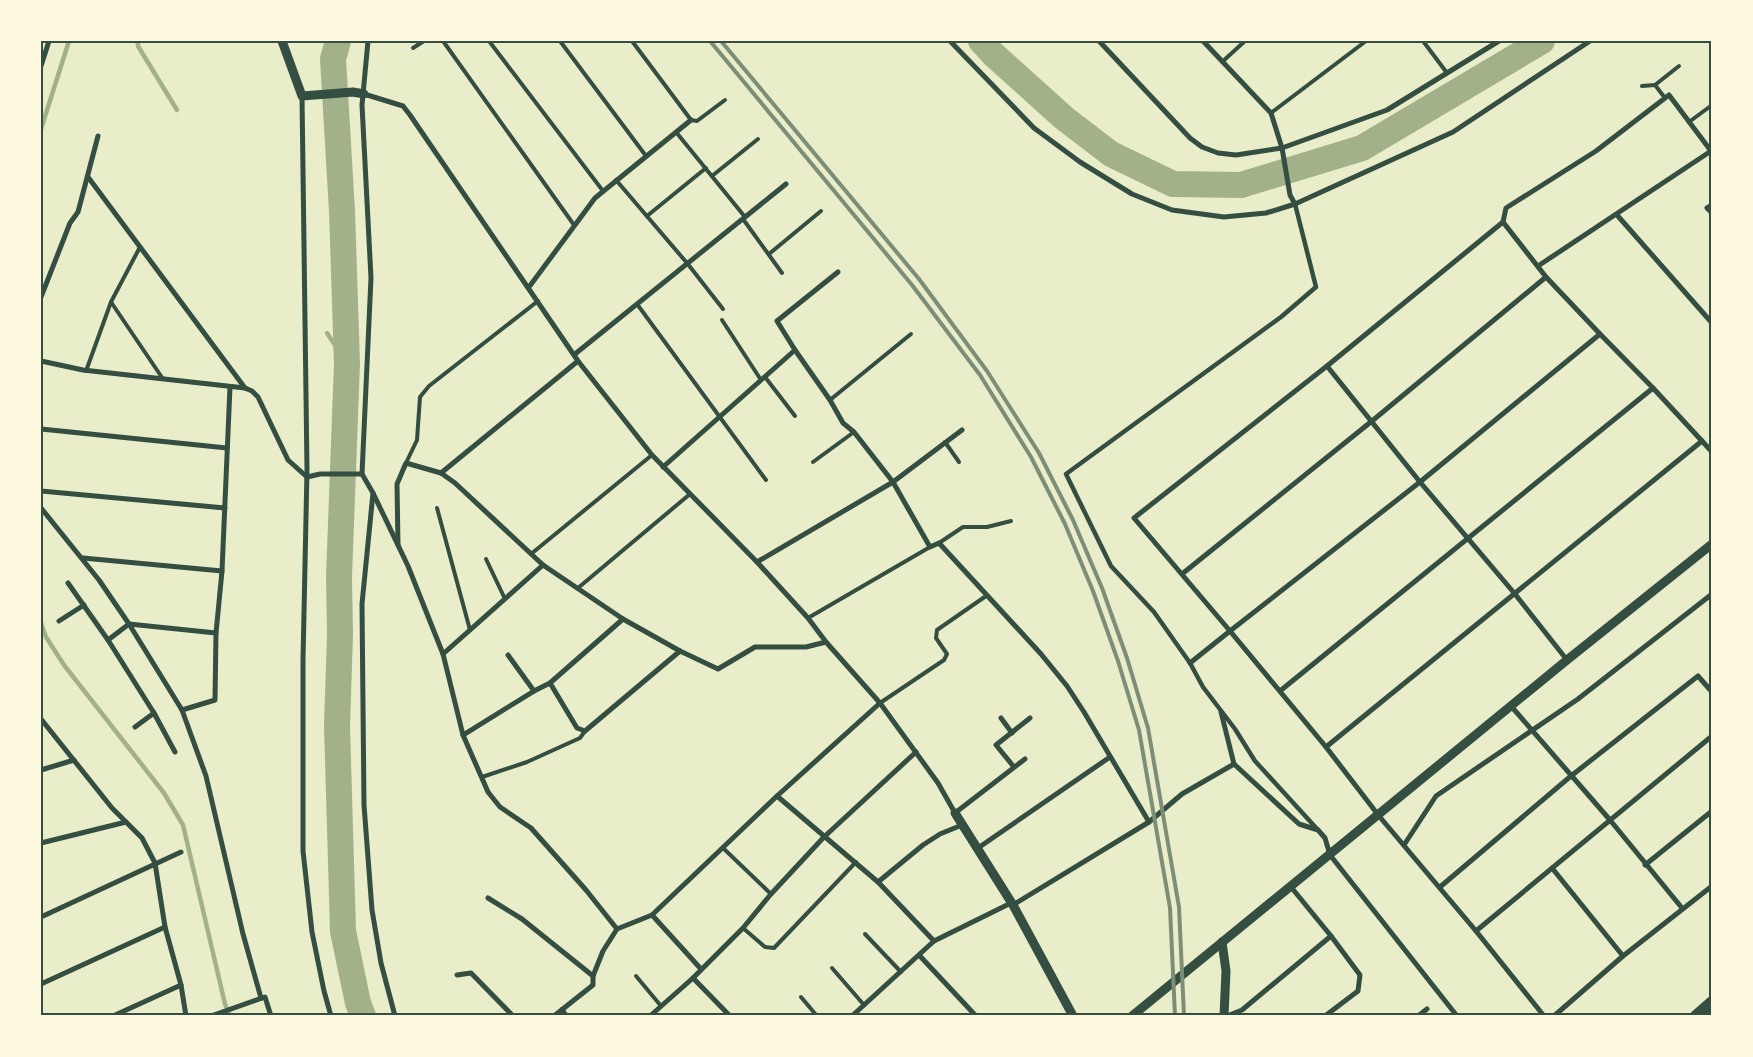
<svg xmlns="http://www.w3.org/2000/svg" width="1753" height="1057" viewBox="0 0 1753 1057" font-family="Ubuntu,sans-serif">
	<rect width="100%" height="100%" fill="#e9edc9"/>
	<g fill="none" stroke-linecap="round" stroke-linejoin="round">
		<!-- stream -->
		<g stroke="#a3b18a" stroke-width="4.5">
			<polyline points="138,41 138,46 177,110"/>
			<polyline points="41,129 69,41"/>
			<polyline points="327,333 347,363"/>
			<polyline points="41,623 46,637 64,665 164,793 183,825 225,1004 230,1016"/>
		</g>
		<!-- river -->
		<g stroke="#a3b18a" stroke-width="26">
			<polyline points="338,41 333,59 342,211 347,363 339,577 340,635 337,726 343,931 358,1003 363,1016"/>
			<polyline points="981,41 994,55 1064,118 1111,154 1173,184 1241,185 1362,148 1542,41"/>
		</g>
		<!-- service -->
		<g stroke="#344e41" stroke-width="4">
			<polyline points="443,41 574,225"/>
			<polyline points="489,41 603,191"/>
			<polyline points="560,41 646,156"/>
			<polyline points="632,41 691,120 697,121 725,100"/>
			<polyline points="1423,41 1447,73"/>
			<polyline points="413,48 424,41"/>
			<polyline points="1222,62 1245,41"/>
			<polyline points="1642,86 1655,85"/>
			<polyline points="1665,98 1655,85 1679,66"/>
			<polyline points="1271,113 1366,41"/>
			<polyline points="1689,122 1712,105"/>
			<polyline points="676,132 745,217"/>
			<polyline points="712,176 758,139"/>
			<polyline points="616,180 687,263 723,309"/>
			<polyline points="647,216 706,168"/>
			<polyline points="743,219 782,273"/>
			<polyline points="769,254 821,211"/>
			<polyline points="111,302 163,379"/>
			<polyline points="637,304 766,480"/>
			<polyline points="722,320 761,380"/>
			<polyline points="86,371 111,302 140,247"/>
			<polyline points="765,377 795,416"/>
			<polyline points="830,400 911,334"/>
			<polyline points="945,442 959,462"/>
			<polyline points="813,462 854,432"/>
			<polyline points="406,463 417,440 420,397 429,386 538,301"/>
			<polyline points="437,508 470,630"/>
			<polyline points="939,543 963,527 987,527 1011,521"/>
			<polyline points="531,554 652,455"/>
			<polyline points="486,559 505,599"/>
			<polyline points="578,588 690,494"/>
			<polyline points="808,618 930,547"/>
			<polyline points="880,703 944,660 947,654 936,638 937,630 986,596"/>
			<polyline points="482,777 527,762 580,738 585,731"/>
			<polyline points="723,848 771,894"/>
			<polyline points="743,928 765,947 774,948 856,862"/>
			<polyline points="865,934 901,972"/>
			<polyline points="832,968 864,1005"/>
			<polyline points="636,976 661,1006"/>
			<polyline points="801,997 817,1016"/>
			<polyline points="562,1009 567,1016"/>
		</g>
		<!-- pedestrian -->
		<polyline stroke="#344e41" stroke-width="4.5" points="1295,204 1316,287 1281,317 1066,474 1111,566 1154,612 1190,663 1203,687 1235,729 1255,761 1318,830"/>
		<!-- minor -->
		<g stroke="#344e41" stroke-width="5">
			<polyline points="368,41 362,105 371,278 362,474 373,493 362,604 364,805 372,910 381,963 395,1016"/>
			<polyline points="950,41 1034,128 1080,162 1132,194 1172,210 1224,217 1266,213 1295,204 1453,132 1590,41"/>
			<polyline points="1099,41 1190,138 1202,147 1218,153 1236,155 1282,148 1387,110 1499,41"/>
			<polyline points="1203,41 1271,113 1282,148 1290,195 1295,204"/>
			<polyline points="41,66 49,41"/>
			<polyline points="364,94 403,106 410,115 578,361 652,455 757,562 808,618 826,642 880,703 938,783 955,813 1025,759"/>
			<polyline points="302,96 307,470 303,660 303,851 312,932 324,991 331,1016"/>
			<polyline points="88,177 245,388"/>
			<polyline points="1712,205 1707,208 1712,213"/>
			<polyline points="1617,215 1712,323"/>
			<polyline points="1503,222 1506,208 1596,151 1669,95 1711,151 1538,266"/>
			<polyline points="529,287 595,198 691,120"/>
			<polyline points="41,297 70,223 78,212 98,136"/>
			<polyline points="795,350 830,400 843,423 854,432 893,482 930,547 939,543 1041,654 1067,686 1084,712 1149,822"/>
			<polyline points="575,354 786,184"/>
			<polyline points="41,361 83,370 245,388 252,391 258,397 288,460 307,477 320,474 362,474"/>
			<polyline points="1327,366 1503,222 1546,277"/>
			<polyline points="41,429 227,448"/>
			<polyline points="1702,441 1712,452"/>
			<polyline points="663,467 795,350 777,321 838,272"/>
			<polyline points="441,473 578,361"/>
			<polyline points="41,491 225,508"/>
			<polyline points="373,493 408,566 443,654 463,735 488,792 500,807 531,828 586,890 617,929 652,915"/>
			<polyline points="41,508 99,580 129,624 182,710 215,700 216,633 222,571 230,387"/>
			<polyline points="398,545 397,484 406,463 441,473 455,483 543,565 623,619 680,651 718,669 755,647 806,647 826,642"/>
			<polyline points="83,558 222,571"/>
			<polyline points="757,562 893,482 962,430"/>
			<polyline points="1182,574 1372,421 1546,277 1600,334 1420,482 1327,366 1134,518 1230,631 1190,663"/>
			<polyline points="68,583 108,640"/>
			<polyline points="59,621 84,605"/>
			<polyline points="443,654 543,565"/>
			<polyline points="550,683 623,619"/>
			<polyline points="534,691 550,683 577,728 585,731 680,651"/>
			<polyline points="1280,691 1653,388 1600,334"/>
			<polyline points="880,703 777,796 878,882 934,941"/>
			<polyline points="1511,706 1610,820 1682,908"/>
			<polyline points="182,710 206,776 243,934 261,998"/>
			<polyline points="1221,712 1234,764"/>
			<polyline points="1001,718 1012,733"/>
			<polyline points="41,719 112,808 142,838 155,863 165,927 181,985 186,1016"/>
			<polyline points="135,727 154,713"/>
			<polyline points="463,735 534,691 508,655"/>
			<polyline points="1326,747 1702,441 1653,388"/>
			<polyline points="175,752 154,713 108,640 129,624 216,633"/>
			<polyline points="1014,767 996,745 1030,718"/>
			<polyline points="41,770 74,760"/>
			<polyline points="41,843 126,822"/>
			<polyline points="1404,845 1436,796 1578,699 1712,594"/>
			<polyline points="978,848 1110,757"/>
			<polyline points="1645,865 1712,811"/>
			<polyline points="1552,868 1623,956"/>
			<polyline points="878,882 923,845 940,834 962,825"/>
			<polyline points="1440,887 1571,776 1698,676 1712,692"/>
			<polyline points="488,898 522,919 593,976 593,985 554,1016"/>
			<polyline points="1013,905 1149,822 1182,794 1234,764 1299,824 1318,830 1325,838 1330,855 1457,1016"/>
			<polyline points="41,917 181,852"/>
			<polyline points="1476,931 1712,736"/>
			<polyline points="919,955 976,1016"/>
			<polyline points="701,969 652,915 777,796"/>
			<polyline points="457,975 471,973 513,1016"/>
			<polyline points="593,976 603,951 617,929"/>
			<polyline points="693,978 730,1016"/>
			<polyline points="41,984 165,927"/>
			<polyline points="113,1016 181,985"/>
			<polyline points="211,1016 265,997 271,1016"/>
			<polyline points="650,1016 693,978 743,928 771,894 824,837 916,752"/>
			<polyline points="852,1016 934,941 1011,903"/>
			<polyline points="1227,1016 1242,1010 1331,936 1291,887"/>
			<polyline points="1325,1016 1358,991 1360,975 1331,936"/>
			<polyline points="1418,1016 1427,1009"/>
			<polyline points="1544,1016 1476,931 1379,816 1326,747 1230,631 1420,482 1515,594 1567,660"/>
			<polyline points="1554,1016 1623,956 1712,886"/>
		</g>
		<!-- tertiary -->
		<g stroke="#344e41" stroke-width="9">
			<polyline points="282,41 302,96 353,92 364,94"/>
			<polyline points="955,813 1013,905 1073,1016"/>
			<polyline points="1222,942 1226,971 1224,1016"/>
			<polyline points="1132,1016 1567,660 1712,544"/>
		</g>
		<!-- primary -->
		<polyline stroke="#344e41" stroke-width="12" points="1696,1016 1712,1002"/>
		<!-- rail -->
		<g stroke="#7c8e77" stroke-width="4">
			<polyline points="710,41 912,285 980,375 1031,457 1065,524 1093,591 1118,661 1139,730 1170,908 1175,1016"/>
			<polyline points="721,41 919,279 987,371 1039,453 1073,520 1102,588 1127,658 1148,728 1179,907 1184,1016"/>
		</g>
	</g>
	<!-- border -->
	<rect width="1753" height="1057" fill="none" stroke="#fefae0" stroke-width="85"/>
	<rect x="42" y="42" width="1668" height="972" fill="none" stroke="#344e41" stroke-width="2"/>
</svg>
